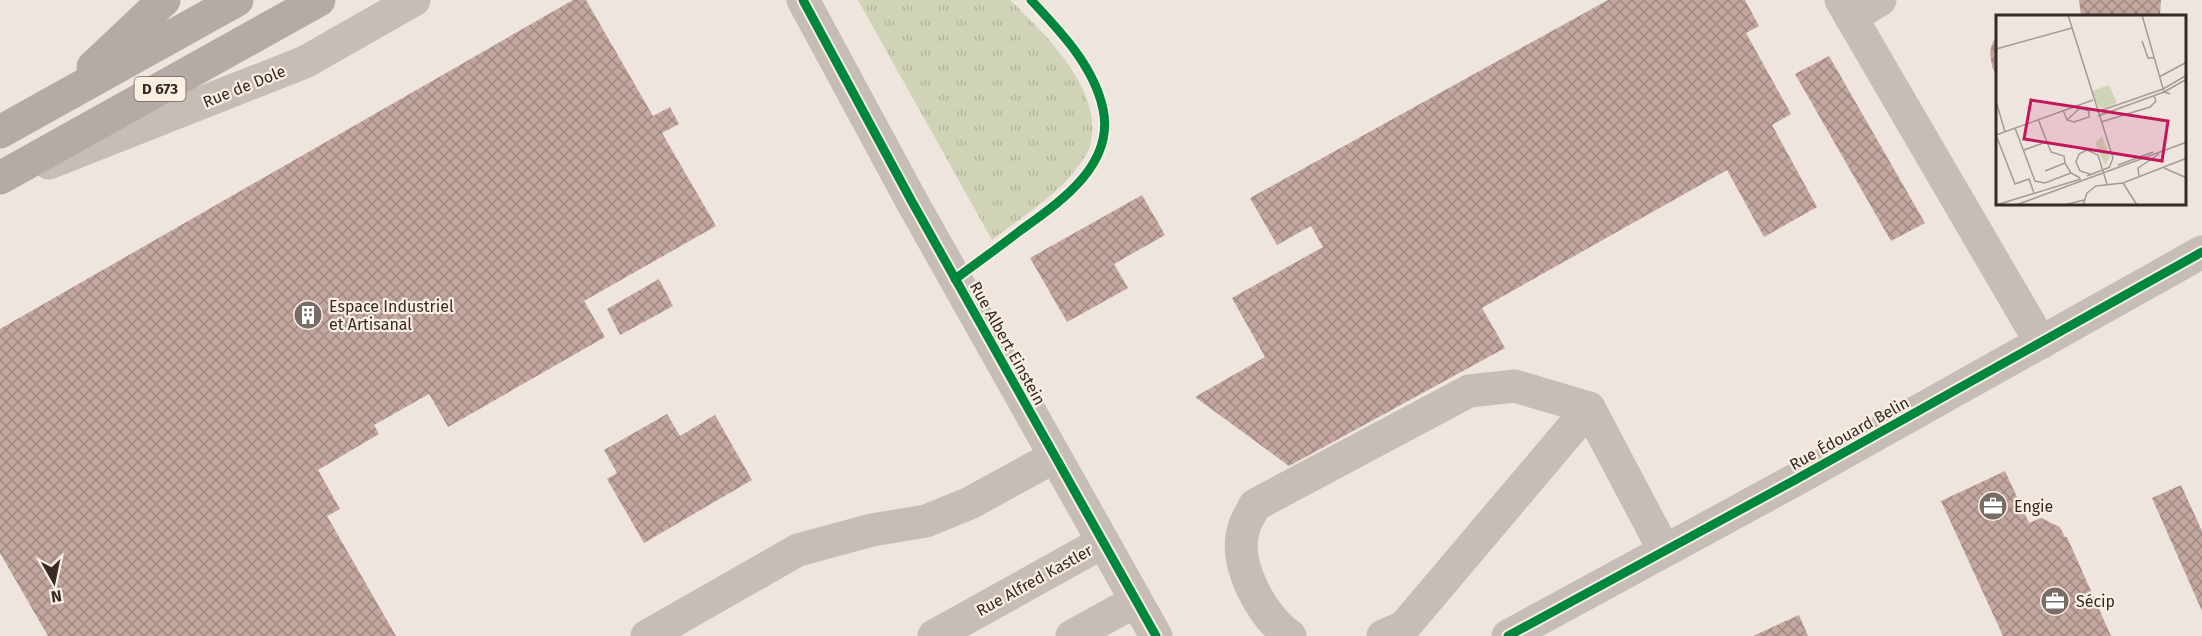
<svg xmlns="http://www.w3.org/2000/svg" width="2202" height="636" viewBox="0 0 2202 636" font-family="'Fira Sans',sans-serif">
	<defs>
		<pattern id="grass-tufts" width="24" height="20" patternUnits="userSpaceOnUse" patternTransform="scale(1.5)"><rect width="24" height="20" fill="#d0d3b6"/><path d="M3 7l-1-3M5 7V3M7 7l1-3M15 17l-1-3M17 17v-4M19 17l1-3" fill="none" stroke="#b3b59c"/></pattern>
		<pattern id="building-cross-hatch" width="8" height="8" patternUnits="userSpaceOnUse" patternTransform="scale(1.5)"><rect width="8" height="8" fill="#c3a79e"/><path d="M0 0l8 8M0 8l8-8" fill="none" stroke="#9f8881"/></pattern>
	</defs>
	<rect width="100%" height="100%" fill="#eee6de"/>
	<!-- grass -->
	<path fill="url(#grass-tufts)" d="M858,0H1010C1045,34 1105,91 1090,146C1088,153 1081,163 1076,169C1057,196 1018,219 992,240Z"/>
	<!-- building -->
	<g fill="url(#building-cross-hatch)">
		<polygon points="573,0 586,0 653,116 670,107 679,124 662,133 716,226 584,301 605,337 448,427 429,394 374,425 379,434 318,470 340,509 327,516 396,636 48,636 0,553 0,329"/>
		<polygon points="1608,0 1745,0 1759,26 1746,33 1791,114 1772,125 1817,207 1764,237 1727,170 1482,308 1505,348 1289,466 1195,397 1265,357 1232,298 1323,247 1311,226 1277,245 1250,198"/>
		<polygon points="2079,0 2161,0 2160,15 2160,16 2081,16"/>
		<polygon points="1998,32 1998,77 1992,67 1990,52 1992,44"/>
		<polygon points="1829,56 1925,223 1891,241 1795,74"/>
		<polygon points="1142,195 1165,235 1114,264 1128,288 1067,322 1030,258"/>
		<polygon points="659,279 673,306 620,335 607,309"/>
		<polygon points="667,414 680,436 715,415 752,480 644,543 607,479 617,473 604,450"/>
		<polygon points="2005,471 2029,523 2041,518 2060,527 2065,537 2067,537 2111,636 2003,636 1941,501"/>
		<polygon points="2181,485 2202,531 2202,611 2152,498"/>
		<polygon points="1799,615 1808,636 1753,636"/>
	</g>
	<g fill="none" stroke-linecap="round" stroke-linejoin="round">
		<!-- minor -->
		<g stroke="#c6bdb7" stroke-width="33">
			<polyline points="803,0 911,200 1156,636"/>
			<polyline points="1841,0 2041,343"/>
			<polyline points="1851,17 1880,0"/>
			<polyline points="49,163 305,62 414,0"/>
			<polyline points="647,636 798,550 872,530 926,521 970,503 1054,457"/>
			<polyline points="934,636 1103,542"/>
			<polyline points="1072,636 1136,601"/>
			<path d="M1290,636C1262,617 1234,565 1243,531C1245,522 1251,513 1255,505L1469,391L1515,386L1589,408L1664,550"/>
			<polyline points="1383,636 1404,627 1589,408"/>
			<polyline points="1508,636 1795,480 2202,252"/>
		</g>
		<!-- major -->
		<g stroke="#b5aba6" stroke-width="33">
			<polyline points="93,67 164,0"/>
			<polyline points="0,132 237,0"/>
			<polyline points="0,178 319,0"/>
		</g>
		<!-- cycleway casing -->
		<g stroke="#fbefe4" stroke-width="13">
			<g id="cycleway">
				<polyline points="803,0 911,200 1156,636"/>
				<path d="M955,279C977,263 999,247 1021,230C1060,202 1115,165 1103,109C1094,66 1060,31 1031,0"/>
				<polyline points="1508,636 1795,480 2202,252"/>
			</g>
		</g>
		<!-- cycleway -->
		<use href="#cycleway" stroke="#00873e" stroke-width="9"/>
	</g>
	<!-- icons -->
	<defs>
		<g id="building-disc" transform="scale(1.5)"><circle r="9.5" fill="#776c66" stroke="#fbefe4"/><path d="M-4-6H4V6H1V3H-1V6H-4ZM-2.5-4.3h1.7v1.8h-1.7ZM.8-4.3h1.7v1.8H.8ZM-2.5-1h1.7V.8h-1.7ZM.8-1h1.7V.8H.8Z" fill="#fff"/></g>
		<g id="office-disc" transform="scale(1.5)"><circle r="9.5" fill="#776c66" stroke="#fbefe4"/><path d="M-6-3h4V-5.5h4V-3h4V5H-6ZM-1-4.5V-3h2v-1.5ZM-6 0V1H6V0Z" fill="#fff"/></g>
	</defs>
	<g fill-rule="evenodd">
		<use href="#building-disc" x="308" y="315"/>
		<use href="#office-disc" x="1993" y="506"/>
		<use href="#office-disc" x="2055" y="601"/>
	</g>
	<g text-anchor="middle" stroke-width="4.5" stroke-linejoin="round" paint-order="stroke">
		<!-- shield labels -->
		<rect fill="#fbefe4" stroke="#72655e" stroke-width="1.5" x="134.5" y="77" width="51" height="24" rx="4.5"/>
		<g font-size="15" font-weight="bold" fill="#372a25">
			<text x="160" y="94">D 673</text>
		</g>
		<!-- street labels -->
		<g font-size="16" fill="#372a25" stroke="#fbefe4">
			<text transform="translate(244 86) rotate(-22)" y="6">Rue de Dole</text>
			<text transform="translate(1008 343) rotate(61)" y="6">Rue Albert Einstein</text>
			<text transform="translate(1849 433) rotate(-29)" y="6">Rue Édouard Belin</text>
			<text transform="translate(1034 580) rotate(-29)" y="6">Rue Alfred Kastler</text>
		</g>
		<!-- poi labels -->
		<g font-size="16" fill="#372a25" stroke="#fbefe4" text-anchor="start">
			<text x="329" y="312">Espace Industriel<tspan x="329" dy="18">et Artisanal</tspan></text>
			<text x="2014" y="512">Engie</text>
			<text x="2076" y="607">Sécip</text>
		</g>
	</g>
	<!-- overview -->
	<g transform="translate(1996 15)">
		<rect width="190" height="190" fill="#eee6de"/>
		<path d="M113,70L121,88L107,94L102,91L96,76ZM106,121L114,142L109,150L99,128Z" fill="#d0d3b6"/>
		<path fill="none" stroke="#a59b94" stroke-width="1.5" d="M72,0L117,143L113,153M146,0L168,77L174,79M146,26L152,43H158M0,34L76,13M163,62L191,47M0,86L9,117M67,95L71,105L78,107L93,102V96L84,93L71,105M101,97L167,74L191,60M102,101L168,77L191,64M42,104L55,137L68,141L69,148M105,107L154,92L160,86L158,81M19,113L39,166L49,168L75,158M0,120L97,85M0,120L19,169L33,164L38,178M28,135L50,127M122,150L157,137M168,153L191,163M49,156L69,148L75,158L84,163M94,159L84,156L80,147L83,139L91,135L102,140L111,169M91,161L114,152M143,161L142,153L163,139M127,168L141,190M0,190L85,164M20,190L191,127M68,190L88,185M87,190L91,178L100,171L127,168L191,143"/>
		<path fill="#c2185b" fill-opacity="0.15" stroke="#c2185b" stroke-width="3" d="M35,85L172,106L166,146L28,124Z"/>
		<rect width="190" height="190" fill="none" stroke="#372a25" stroke-width="3"/>
	</g>
	<!-- north arrow -->
	<g transform="translate(54 582) rotate(171)" stroke="#fbefe4" stroke-width="4.5" paint-order="stroke">
	<path d="M0-4.5L10 22L0 15L-10 22Z" fill="#372a25"/>
	<text y="-9" font-size="16" font-weight="bold" text-anchor="middle" fill="#372a25">N</text>
	</g>
</svg>
